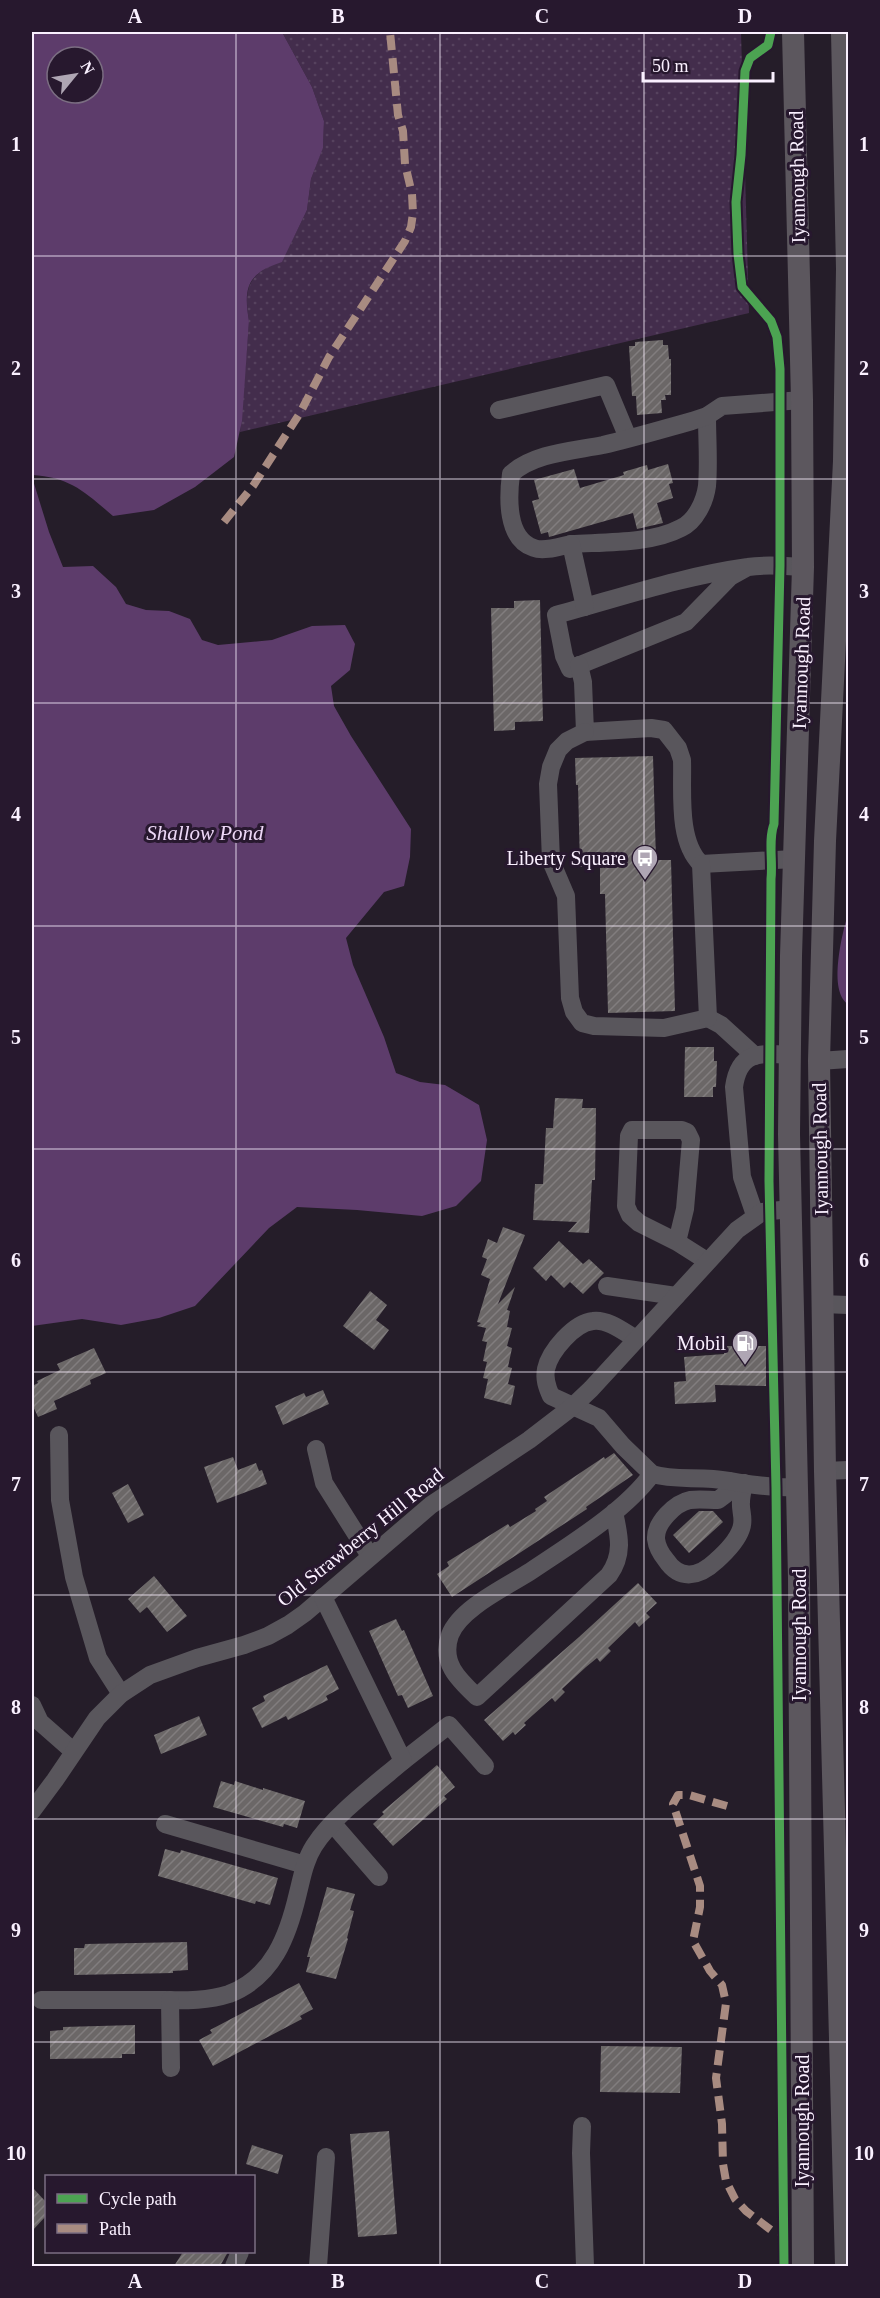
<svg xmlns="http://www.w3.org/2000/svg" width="880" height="2298" viewBox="0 0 880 2298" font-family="Georgia,serif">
	<defs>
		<pattern id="park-dots" width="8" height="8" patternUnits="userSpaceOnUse" patternTransform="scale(1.5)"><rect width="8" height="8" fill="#432d4c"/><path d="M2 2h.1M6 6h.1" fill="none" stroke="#56425e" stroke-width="1.8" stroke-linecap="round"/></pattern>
		<pattern id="building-hatch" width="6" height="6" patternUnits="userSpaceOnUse" patternTransform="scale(1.5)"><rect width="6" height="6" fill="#6b6767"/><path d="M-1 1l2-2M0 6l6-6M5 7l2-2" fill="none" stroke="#817d7e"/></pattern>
	</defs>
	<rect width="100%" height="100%" fill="#251d29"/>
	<!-- park -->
	<path fill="url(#park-dots)" d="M282,32H741L749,313L240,432L249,321C243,287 249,273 282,261L307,210L311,179L323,147L324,121L312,87Z"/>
	<!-- water -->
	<g fill="#5d3c6b" fill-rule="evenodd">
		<path d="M32,32H282L312,87L324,121L323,148L311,179L307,210L282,262C248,273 243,287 249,321L242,421L234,457L195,487L154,510L113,516C85,492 70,477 32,475ZM57,57H93V93H57Z"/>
		<polygon points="32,477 49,532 63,567 93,566 116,587 126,604 146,610 169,611 190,619 202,640 218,645 272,640 312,626 345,625 355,644 350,670 331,686 334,706 351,736 411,829 410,857 404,886 384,892 346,938 353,965 384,1037 396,1073 420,1082 445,1085 479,1105 487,1140 481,1181 456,1206 422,1216 357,1210 297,1207 269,1228 195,1306 159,1318 121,1325 82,1319 32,1326"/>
		<path d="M848,914V913V1004C828,991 842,934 848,914Z"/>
	</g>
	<!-- building -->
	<g fill="url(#building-hatch)">
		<polygon points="663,340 663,345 668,345 669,359 671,359 671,395 665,395 666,400 661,400 662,413 637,415 636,396 632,396 629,346 635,346 635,342"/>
		<polygon points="668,464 673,483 669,484 673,498 657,503 663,523 637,529 633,513 549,537 548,532 541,534 532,501 539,499 534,480 574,469 580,488 624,475 623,472 647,465 648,470"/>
		<polygon points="540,600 543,721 515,722 515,730 494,731 491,608 514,608 514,601"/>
		<polygon points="653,756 656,860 671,860 675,1011 608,1013 605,894 600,894 600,866 580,867 578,785 576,785 575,758"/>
		<polygon points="685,1047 714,1047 714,1061 717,1061 716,1087 713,1087 713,1097 684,1097"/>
		<polygon points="555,1098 583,1099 582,1108 596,1108 595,1180 592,1180 589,1233 568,1232 577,1222 533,1220 535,1184 543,1184 546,1128 553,1128"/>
		<polygon points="503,1227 525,1235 498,1304 515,1287 507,1310 510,1311 507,1327 512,1328 507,1346 512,1348 508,1367 512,1368 508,1384 515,1386 511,1405 484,1398 488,1379 483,1378 487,1362 483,1361 487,1342 482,1341 486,1328 477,1326 481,1323 477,1322 490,1279 481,1275 487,1259 482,1257 488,1239 497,1243"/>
		<polygon points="559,1241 583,1264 589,1259 604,1273 583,1294 570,1282 564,1288 551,1275 546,1281 533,1268"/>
		<polygon points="370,1291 387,1305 376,1320 389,1330 374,1350 343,1326"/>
		<polygon points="724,1346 766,1346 766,1386 715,1385 716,1402 675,1404 674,1382 686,1381 684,1357 724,1354"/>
		<polygon points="94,1348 106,1373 90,1380 91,1384 54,1401 57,1409 38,1417 32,1404 32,1386 38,1383 37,1381 60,1370 57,1364"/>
		<polygon points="323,1390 329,1404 283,1425 275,1406 304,1393 306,1397"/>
		<polygon points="614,1453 633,1475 586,1507 587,1509 452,1597 437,1574 449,1566 447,1562 508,1524 510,1527 536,1511 535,1509 547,1501 544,1497 604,1457 605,1459"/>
		<polygon points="233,1457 238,1470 256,1463 259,1471 262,1470 267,1484 217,1503 204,1467"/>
		<polygon points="128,1484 144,1515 128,1523 112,1493"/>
		<polygon points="699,1511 713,1511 723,1522 689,1553 673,1535"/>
		<polygon points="154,1576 187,1616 167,1632 147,1607 140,1613 128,1599"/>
		<polygon points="638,1583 657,1603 646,1613 650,1617 639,1627 635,1622 608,1648 611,1651 600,1662 597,1658 586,1667 562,1689 565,1692 555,1702 552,1698 524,1723 526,1725 515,1735 513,1732 503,1741 484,1720 579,1637"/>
		<polygon points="396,1619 402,1631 404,1630 433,1696 408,1708 402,1695 398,1696 369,1631"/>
		<polygon points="327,1665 339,1689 326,1696 328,1700 288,1720 286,1716 262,1728 252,1708 265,1701 263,1696"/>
		<polygon points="199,1716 207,1735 161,1754 154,1735"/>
		<polygon points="437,1765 455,1787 444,1796 447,1799 393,1846 373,1824 384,1814 382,1812"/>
		<polygon points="221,1781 234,1785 235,1781 263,1790 263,1788 305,1801 297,1828 284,1824 283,1827 213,1807"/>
		<polygon points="165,1849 180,1853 181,1850 278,1878 270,1905 256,1901 255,1904 158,1876"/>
		<polygon points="327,1887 355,1894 350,1910 354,1911 347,1938 348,1939 336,1979 306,1972 310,1957 307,1957"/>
		<polygon points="187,1942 188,1970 173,1971 173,1973 74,1975 74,1948 84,1948 85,1944"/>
		<polygon points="299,1983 313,2009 300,2016 302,2019 213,2066 199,2040 212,2033 210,2030"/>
		<polygon points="135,2025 135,2054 122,2054 122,2058 50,2059 50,2031 63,2030 63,2027"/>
		<polygon points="601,2046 682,2047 680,2093 600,2092"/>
		<polygon points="389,2131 397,2234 358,2237 350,2134"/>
		<polygon points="252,2145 283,2155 278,2174 246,2164"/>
		<polygon points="32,2187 46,2202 46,2216 32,2231"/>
		<polygon points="183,2252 228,2252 220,2266 174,2266"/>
	</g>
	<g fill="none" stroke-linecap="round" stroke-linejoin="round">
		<!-- minor -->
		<g stroke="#59565c" stroke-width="18">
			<polyline points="499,410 606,385 628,438"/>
			<path d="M571,544C604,542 651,544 681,528C696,521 705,501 707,486C709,463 707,439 707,416"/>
			<path d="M748,567L730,577L686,622L570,669L564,656L556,615C619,598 683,576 748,567C766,564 785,566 803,567"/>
			<path d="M585,607L571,544C561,546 544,552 534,548C506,539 508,497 511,474C534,453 573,451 603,445C633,438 663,429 692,421L707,416L722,406L802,400"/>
			<path d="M579,665L583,682L585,732L651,728L664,730L678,748L682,760C683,791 677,841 701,864L794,859"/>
			<polyline points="585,732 567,741 558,750 551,767 548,784 551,861 566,896 570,998 574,1012 582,1023 594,1026 664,1028 708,1018 721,1025 755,1056"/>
			<polyline points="701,864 708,1018"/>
			<polyline points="819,1061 848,1059"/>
			<path d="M755,1215L742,1177L734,1087C739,1051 759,1053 790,1055"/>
			<polyline points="677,1242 685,1209 691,1140 687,1132 682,1130 632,1130 629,1136 626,1206 630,1215 639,1223 677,1242 707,1261"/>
			<polyline points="607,1286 676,1296"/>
			<polyline points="822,1304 848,1305"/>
			<path d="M636,1339C624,1332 608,1319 593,1321C574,1323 550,1351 546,1369C544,1379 547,1387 551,1396L599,1418L623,1446L652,1474"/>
			<polyline points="59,1435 60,1500 74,1577 98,1658 121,1694"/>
			<polyline points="316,1449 324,1483 370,1556"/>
			<polyline points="825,1471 848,1470"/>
			<path d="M729,1481L726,1494L718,1500C709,1500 699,1499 690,1500C675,1503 655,1523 656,1539C657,1547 661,1554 666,1560C680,1581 699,1577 716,1561C725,1553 737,1541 741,1529C745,1519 740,1511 741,1502C741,1496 743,1489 744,1483"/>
			<path d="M614,1512C619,1535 624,1554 609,1575L477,1697C459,1680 440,1663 450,1635C460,1608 508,1586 531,1571C571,1544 624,1512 652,1474C672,1480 692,1477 713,1479C741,1482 769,1489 797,1487"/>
			<polyline points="32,1705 40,1722 73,1751"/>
			<polyline points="403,1761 449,1725 485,1766"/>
			<polyline points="32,1811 55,1780 97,1718 121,1694 150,1675 197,1658 244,1645 268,1636 288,1625 305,1613 431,1505 529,1440 572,1407 591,1389 737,1230 762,1212 790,1209"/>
			<polyline points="165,1824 305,1865"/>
			<polyline points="333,1824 379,1877"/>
			<path d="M41,2000C78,2000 115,2000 151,2000C177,2000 205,2002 229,1994C273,1977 288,1936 298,1893C302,1877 305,1860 314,1846C333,1816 376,1784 403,1761L323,1597"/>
			<polyline points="170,2000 171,2068"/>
			<polyline points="582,2126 581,2153 585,2266"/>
			<polyline points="234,2266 240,2252"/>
			<polyline points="318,2266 326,2157"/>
		</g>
		<!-- major -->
		<g stroke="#5c575e" stroke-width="22">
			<polyline points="793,32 802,400 803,567 791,956 789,1134 799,1578 803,2266"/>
			<polyline points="842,32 847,269 844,461 825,841 819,1061 825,1471 846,2266"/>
		</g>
		<!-- quiet -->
		<g stroke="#a88b81" stroke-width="8" stroke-dasharray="15 8" stroke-linecap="butt">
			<polyline points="224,522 253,486 300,413 329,357 405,241 411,227 413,213 412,194 405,164 403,131 398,115 390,32"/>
			<polyline points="727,1806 689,1795 678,1795 673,1804 700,1886 700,1907 693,1941 710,1971 722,1985 726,2003 716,2078 722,2124 723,2164 726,2181 735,2199 746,2211 771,2230 784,2233"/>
		</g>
		<!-- cycleway casing -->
		<g stroke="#27182e" stroke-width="13">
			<path id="cycleway" d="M771,32L768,45L750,58L745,71L741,155L736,202L738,254L742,287L771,321L777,337L780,369V566L774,824C768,840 773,861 771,879L769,1181L776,1488L784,2266"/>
		</g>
		<!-- cycleway -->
		<use href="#cycleway" stroke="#4ca352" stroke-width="9"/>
	</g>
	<!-- grid -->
	<path fill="none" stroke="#faf0ff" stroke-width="1.5" stroke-opacity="0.55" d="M236,32V2176M440,32V2266M644,32V2266M32,256H848M32,479H848M32,703H848M32,926H848M32,1149H848M32,1372H848M32,1595H848M32,1819H848M32,2042H848M236,2252V2266"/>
	<!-- icons -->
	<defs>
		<g id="bus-pin" transform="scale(1.35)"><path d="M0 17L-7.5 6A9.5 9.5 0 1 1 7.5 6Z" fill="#afa6b4" stroke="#27182e"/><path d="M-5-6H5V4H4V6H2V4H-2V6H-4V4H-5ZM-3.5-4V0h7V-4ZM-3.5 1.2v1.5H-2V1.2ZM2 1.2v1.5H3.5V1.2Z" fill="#fff"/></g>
		<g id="fuel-pin" transform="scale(1.35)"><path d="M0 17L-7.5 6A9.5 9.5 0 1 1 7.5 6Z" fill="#afa6b4" stroke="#27182e"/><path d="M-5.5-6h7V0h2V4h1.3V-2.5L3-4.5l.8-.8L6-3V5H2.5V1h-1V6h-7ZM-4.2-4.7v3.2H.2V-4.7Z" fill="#fff"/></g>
	</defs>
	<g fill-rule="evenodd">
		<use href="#bus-pin" x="645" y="858"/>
		<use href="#fuel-pin" x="745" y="1343"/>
	</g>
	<g text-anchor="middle" stroke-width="6" stroke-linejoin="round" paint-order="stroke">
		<!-- street labels -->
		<g font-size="20" fill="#faf0ff" stroke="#27182e">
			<text transform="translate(797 177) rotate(-91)" y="7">Iyannough Road</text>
			<text transform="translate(801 663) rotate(-88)" y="7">Iyannough Road</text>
			<text transform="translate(820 1149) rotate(-91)" y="7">Iyannough Road</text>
			<text transform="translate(360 1537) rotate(-39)" y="7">Old Strawberry Hill Road</text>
			<text transform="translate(799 1635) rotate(-90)" y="7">Iyannough Road</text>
			<text transform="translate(802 2121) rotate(-90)" y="7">Iyannough Road</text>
		</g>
		<!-- poi labels -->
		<g font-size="20" fill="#faf0ff" stroke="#27182e" text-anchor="end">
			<text x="626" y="865">Liberty Square</text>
			<text x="726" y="1350">Mobil</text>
		</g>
		<!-- water labels -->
		<g font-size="21" font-style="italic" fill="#edd8f7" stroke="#27182e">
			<text x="205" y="840">Shallow Pond</text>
		</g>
	</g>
	<!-- border -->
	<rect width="880" height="2298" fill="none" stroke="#27182e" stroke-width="66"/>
	<!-- legend -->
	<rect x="45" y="2175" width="210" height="78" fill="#27182e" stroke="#7b6e82" stroke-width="1.5"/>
	<rect x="57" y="2194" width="30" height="9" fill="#4ca352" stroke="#7b6e82" stroke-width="1.5"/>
	<text x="99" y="2205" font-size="18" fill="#faf0ff">Cycle path</text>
	<rect x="57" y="2224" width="30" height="9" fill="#a88b81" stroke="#7b6e82" stroke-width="1.5"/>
	<text x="99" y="2235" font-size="18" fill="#faf0ff">Path</text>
	<!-- north arrow -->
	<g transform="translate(75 75) rotate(60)"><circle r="28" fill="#27182e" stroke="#7b6e82" stroke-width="1.5"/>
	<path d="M0-4.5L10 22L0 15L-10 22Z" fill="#afa6b4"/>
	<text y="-9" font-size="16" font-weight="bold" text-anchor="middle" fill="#faf0ff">N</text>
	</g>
	<!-- scale -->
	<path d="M643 72v9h130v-9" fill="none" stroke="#faf0ff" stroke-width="3"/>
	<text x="652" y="72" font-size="18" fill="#faf0ff" stroke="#27182e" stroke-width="4.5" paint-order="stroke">50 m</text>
	<rect x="33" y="33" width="814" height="2232" fill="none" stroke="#faf0ff" stroke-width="2"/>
	<g font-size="20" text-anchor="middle" font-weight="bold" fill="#faf0ff">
		<text x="135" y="23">A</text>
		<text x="338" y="23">B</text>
		<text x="542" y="23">C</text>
		<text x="745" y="23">D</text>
		<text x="16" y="151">1</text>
		<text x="864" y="151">1</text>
		<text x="16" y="375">2</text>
		<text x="864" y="375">2</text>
		<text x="16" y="598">3</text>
		<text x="864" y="598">3</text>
		<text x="16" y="821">4</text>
		<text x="864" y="821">4</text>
		<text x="16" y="1044">5</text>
		<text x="864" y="1044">5</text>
		<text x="16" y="1267">6</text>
		<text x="864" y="1267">6</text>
		<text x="16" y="1491">7</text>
		<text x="864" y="1491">7</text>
		<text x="16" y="1714">8</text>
		<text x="864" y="1714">8</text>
		<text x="16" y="1937">9</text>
		<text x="864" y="1937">9</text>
		<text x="16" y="2160">10</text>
		<text x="864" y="2160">10</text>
		<text x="135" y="2288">A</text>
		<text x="338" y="2288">B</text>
		<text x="542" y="2288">C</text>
		<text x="745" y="2288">D</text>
	</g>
</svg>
